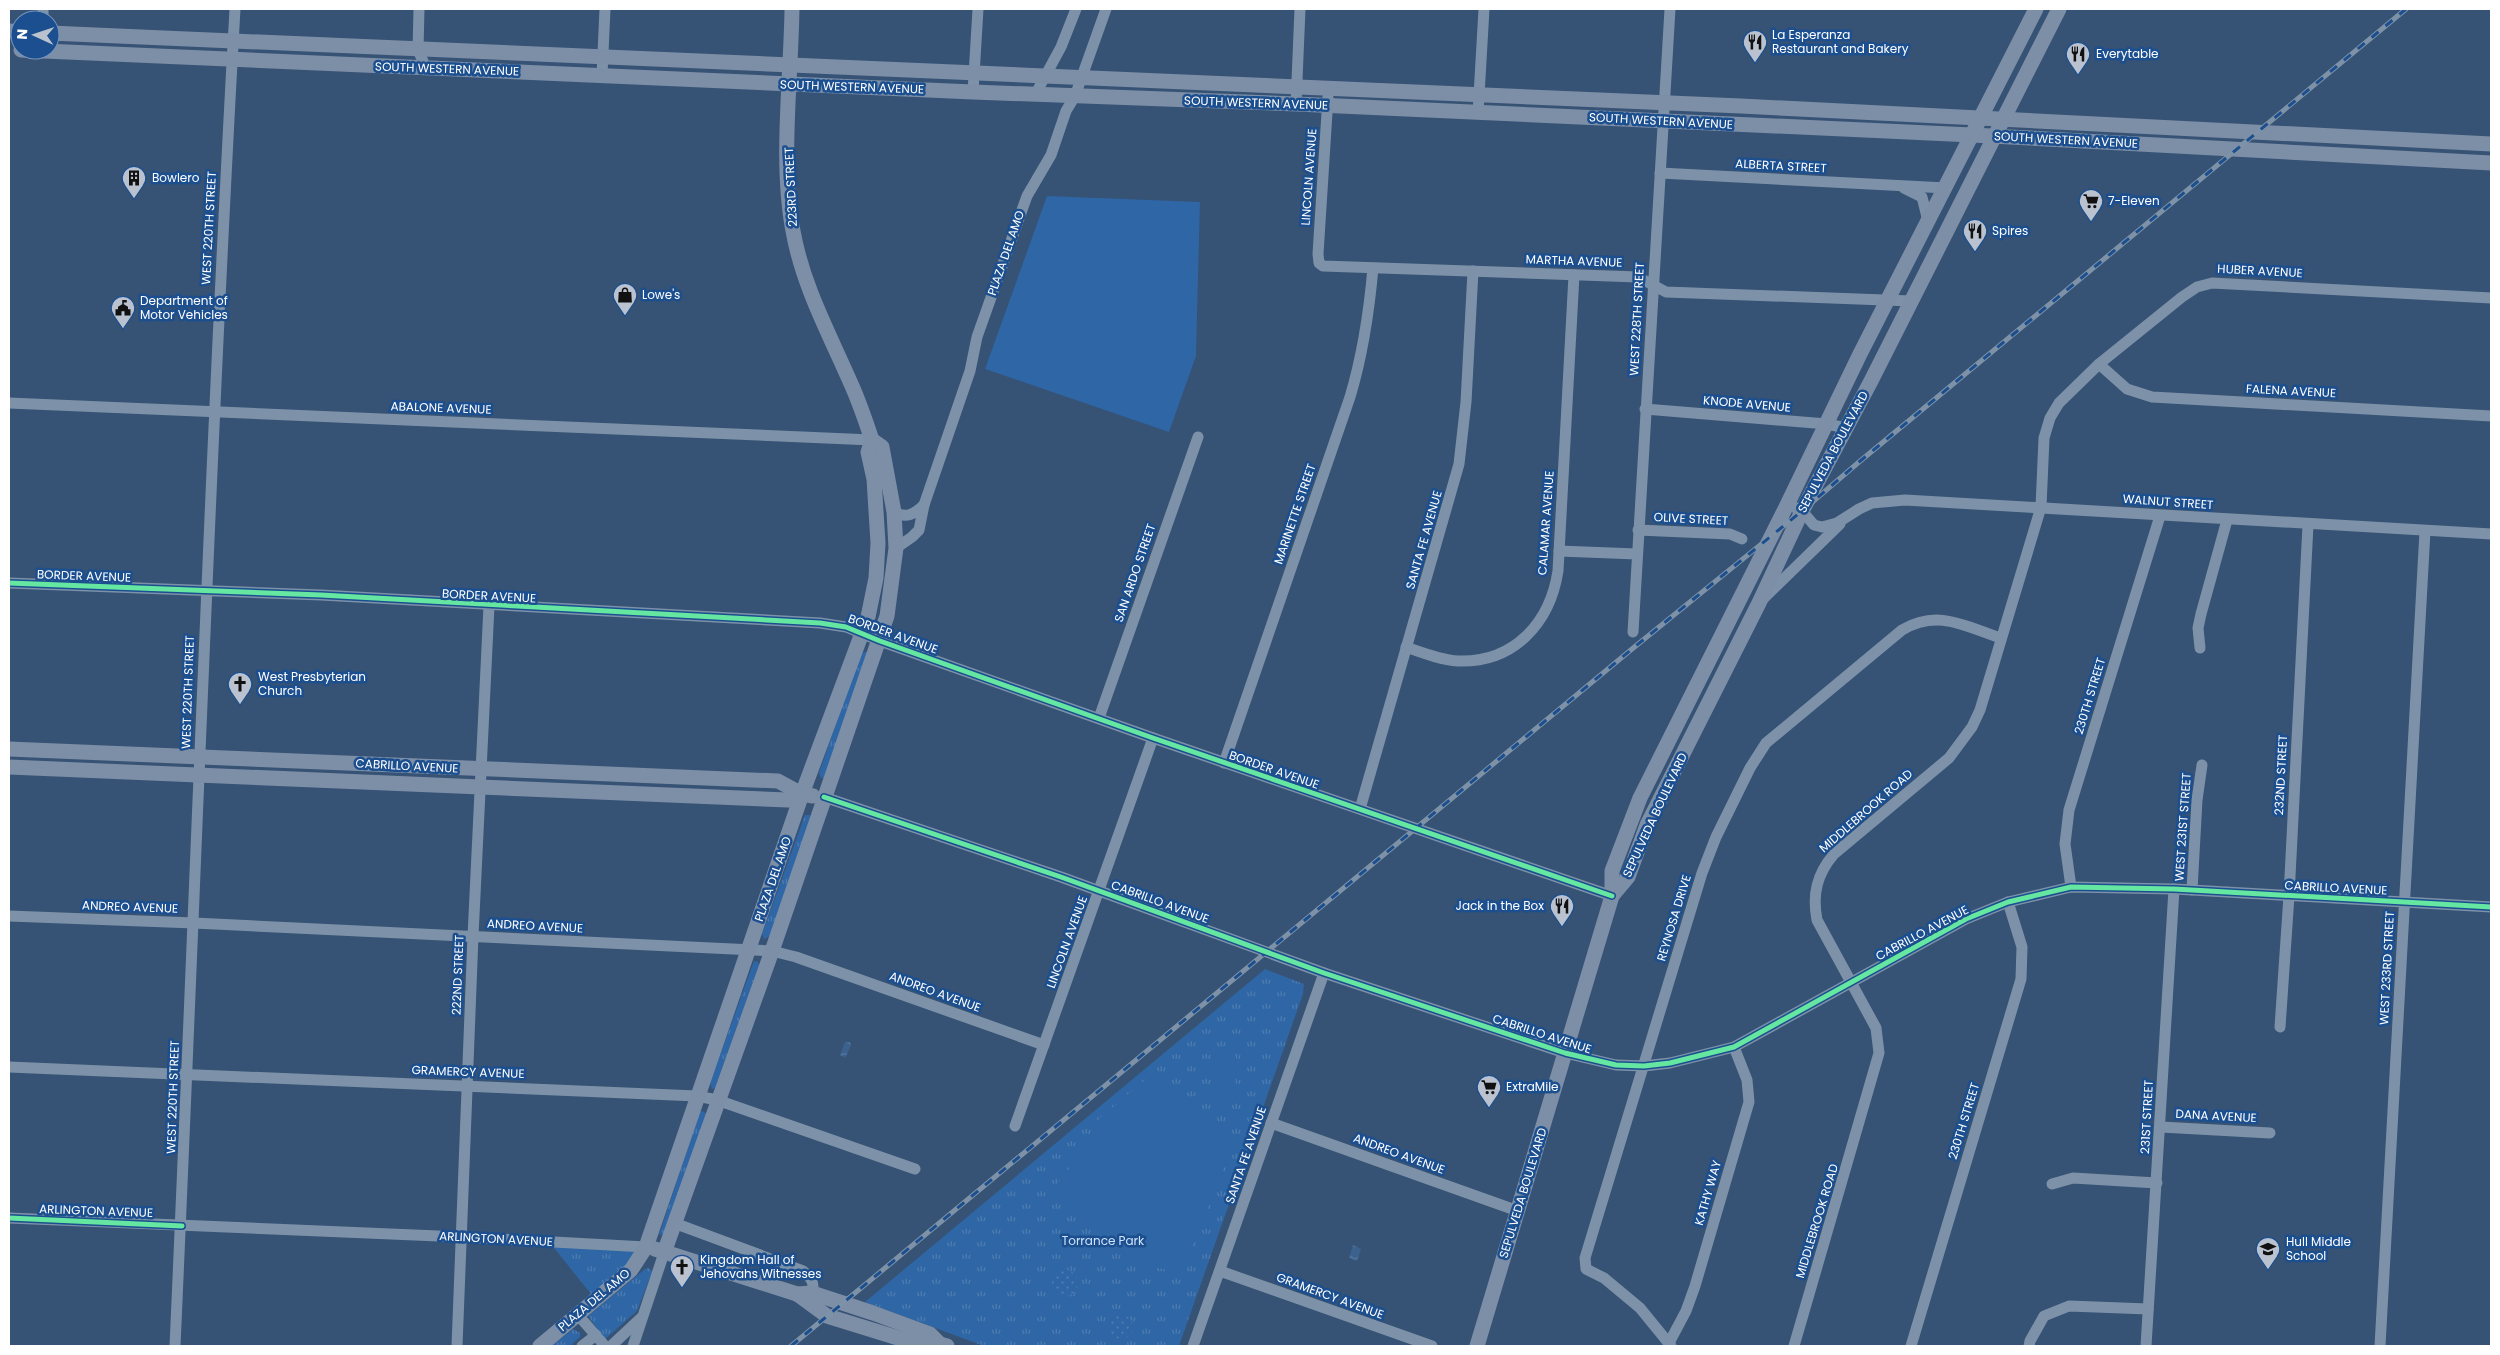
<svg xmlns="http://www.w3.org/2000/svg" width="2500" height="1355" viewBox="0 0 2500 1355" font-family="Poppins,sans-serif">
	<defs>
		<pattern id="grass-tufts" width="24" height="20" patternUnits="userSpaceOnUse" patternTransform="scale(1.25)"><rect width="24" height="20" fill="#2f66a5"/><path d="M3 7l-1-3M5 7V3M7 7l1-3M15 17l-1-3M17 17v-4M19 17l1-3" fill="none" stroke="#4e7db2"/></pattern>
		<pattern id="garden-dots" width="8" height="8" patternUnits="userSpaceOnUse" patternTransform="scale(1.25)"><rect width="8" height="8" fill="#2f66a5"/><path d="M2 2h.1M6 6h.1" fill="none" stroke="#4e7db2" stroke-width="1.8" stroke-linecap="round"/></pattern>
		<pattern id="water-waves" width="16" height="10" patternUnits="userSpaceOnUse" patternTransform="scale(1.25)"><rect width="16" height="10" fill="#3b618d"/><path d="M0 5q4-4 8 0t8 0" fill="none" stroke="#58799e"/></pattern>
	</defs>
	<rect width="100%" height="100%" fill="#365274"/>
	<!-- grass -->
	<g fill="url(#grass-tufts)">
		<polygon points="864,652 867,652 824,778 821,778 819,773 860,655"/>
		<polygon points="805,815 810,815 810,819 770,936 764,939 762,934"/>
		<polygon points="754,961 758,962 759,965 715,1088 712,1089 710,1083"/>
		<polygon points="1265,969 1304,984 1303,994 1179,1346 984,1346 865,1302"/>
		<polygon points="703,1111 707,1115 665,1234 659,1235 700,1112"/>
		<polygon points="550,1243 644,1248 595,1299"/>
		<polygon points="649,1268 652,1272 637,1311 605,1339 588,1316 645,1269"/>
		<polygon points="573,1329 580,1333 580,1337 570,1346 552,1346"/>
	</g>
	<!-- garden -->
	<g fill="url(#garden-dots)">
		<circle cx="1065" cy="1283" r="13"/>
		<circle cx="1121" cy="1327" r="12"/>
	</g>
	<!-- pitch -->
	<g fill="#2f66a5">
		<polygon points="1047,196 1200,202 1196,356 1169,432 985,369"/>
		<polygon points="1278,977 1299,985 1296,996 1274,988"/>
		<polygon points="1221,1051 1229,1051 1236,1057 1235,1101 1212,1101 1213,1060 1216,1054"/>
		<polygon points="1157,1070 1226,1141 1231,1151 1181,1272 1152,1267 1057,1197 1054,1188 1085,1148 1099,1119"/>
	</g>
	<!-- water -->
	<g fill="url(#water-waves)">
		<polygon points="845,1042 850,1042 851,1045 846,1057 844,1057 840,1055"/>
		<polygon points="1353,1245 1361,1249 1357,1261 1349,1258"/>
	</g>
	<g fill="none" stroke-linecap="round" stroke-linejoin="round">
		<!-- minor -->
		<g stroke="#7d92a8" stroke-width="11">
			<polyline points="419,9 418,50 426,68"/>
			<polyline points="43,20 43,9"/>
			<polyline points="602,75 605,9"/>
			<polyline points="973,92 978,9"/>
			<polyline points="1035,95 1061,47 1076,9"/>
			<polyline points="1328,97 1318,254 1319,263 1323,266 1638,277 1666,292 1911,301"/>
			<polyline points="1296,104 1300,9"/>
			<polyline points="1478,113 1484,9"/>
			<polyline points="1660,173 1946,188"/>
			<polyline points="1904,188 1922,197 1928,221"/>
			<polyline points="2099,364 2127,389 2152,397 2491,416"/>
			<polyline points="9,403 872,440"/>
			<polyline points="1645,409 1827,424 1846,428"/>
			<polyline points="1788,504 1802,511 1814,525 1822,527 1837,523 1859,509 1872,503 1905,500 2491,534"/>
			<path d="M894,512C906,519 915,514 924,505"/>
			<polyline points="1638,530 1730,534 1742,539"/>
			<polyline points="896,548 912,537 919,530 924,505 970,371 977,337 1027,196 1051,155 1066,111 1075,96 1106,9"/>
			<polyline points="1559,551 1637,554"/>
			<polyline points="9,583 321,595 820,623 846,627 880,641 1153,738 1612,896"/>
			<polyline points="1764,598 1840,524"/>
			<polyline points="1633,632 1670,9"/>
			<path d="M1406,647C1423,653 1441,660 1458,661C1514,663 1550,623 1558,571L1574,275"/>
			<polyline points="2200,648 2198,628 2201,614 2227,520"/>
			<polyline points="1099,718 1198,437"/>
			<path d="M1224,763L1350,397C1363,354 1369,313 1373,268"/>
			<polyline points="824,797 1061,877 1324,973 1565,1053 1616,1065 1644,1066 1670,1063 1734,1047 1966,919 2008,902 2071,887 2174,889 2491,907"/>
			<polyline points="1360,809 1459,464 1466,402 1473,271"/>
			<polyline points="2071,887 2065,844 2069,810 2160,516"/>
			<polyline points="2192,890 2197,800 2202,765"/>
			<polyline points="9,916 194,923 772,951 796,957 1044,1045"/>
			<polyline points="2280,1027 2289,896 2308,525"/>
			<polyline points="9,1067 697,1096 717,1100 915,1169"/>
			<polyline points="1271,1123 1518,1211"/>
			<polyline points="1015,1126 1153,738"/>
			<polyline points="2161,1127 2270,1133"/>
			<polyline points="2052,1184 2073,1178 2157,1183"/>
			<polyline points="9,1218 462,1237 646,1247"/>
			<path d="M674,1223L803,1271C811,1278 815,1282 812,1293"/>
			<polyline points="1220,1271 1432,1346"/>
			<polyline points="578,1315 605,1346"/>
			<polyline points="1669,1343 1686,1311 1695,1286 1749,1102 1747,1080 1734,1047"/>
			<path d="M175,1346C195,900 210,454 235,9"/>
			<polyline points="457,1346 473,936 489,606"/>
			<polyline points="582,1346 596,1335"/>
			<polyline points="611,1346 641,1318"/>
			<polyline points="633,1346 665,1250"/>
			<polyline points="1193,1346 1324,973"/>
			<path d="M1671,1346L1640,1308L1604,1278L1586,1269L1585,1258L1702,873L1716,837L1750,768L1766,743L1902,630C1938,609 1964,626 2001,638"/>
			<path d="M1794,1346L1879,1053L1876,1028L1817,920C1812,894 1817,874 1834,854L1949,758L1972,727L1980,710L2041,507L2044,438L2050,418L2059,403L2099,364L2182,297L2197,287L2212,283L2491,298"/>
			<polyline points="1911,1346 2021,979 2022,947 2008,902"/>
			<polyline points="2029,1346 2030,1341 2044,1316 2069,1306 2148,1309"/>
			<polyline points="2146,1346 2174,889"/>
			<polyline points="2380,1346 2425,531"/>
		</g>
		<!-- major -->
		<g stroke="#7d8ea7" stroke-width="15">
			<path d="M792,9C791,79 780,163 793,231C803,287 830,335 852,386C860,404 866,422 872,440"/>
			<polyline points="9,31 20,32"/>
			<polyline points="50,33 1741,106 2491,144"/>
			<polyline points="21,50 973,92 1296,104 1972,135 2491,163"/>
			<polyline points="9,749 778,781 802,794 813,796"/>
			<polyline points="9,767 788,800 802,794"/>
			<polyline points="1612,896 1628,877 1647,825 1759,603 1802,511 1871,381 2059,9"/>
			<polyline points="655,1249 797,1294 827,1316 924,1346"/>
			<polyline points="665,1250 772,951 887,616 896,548 894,512 882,447 872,440"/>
			<polyline points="797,1294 812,1293 873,1313 930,1334 940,1344 947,1346"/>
			<polyline points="540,1346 631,1270 646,1247 802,794 868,617 876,578 878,543 874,479 868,452 872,440"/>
			<polyline points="1477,1346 1612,896 1612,871 1640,798 1785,509 1860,354 2036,9"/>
		</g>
		<!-- rail casing -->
		<g stroke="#7e92a7" stroke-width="5">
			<polyline id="rail" points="791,1346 1632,649 1802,511 1859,462 2406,9"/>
		</g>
		<!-- rail -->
		<use href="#rail" stroke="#1b4f8f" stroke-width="3" stroke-dasharray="9" stroke-linecap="butt"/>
		<!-- cycleway casing -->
		<g stroke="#1b4f8f" stroke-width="8">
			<g id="cycleway">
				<polyline points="9,583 321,595 820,623 846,627 880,641 1153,738 1612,896"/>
				<polyline points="824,797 1061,877 1324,973 1565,1053 1616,1065 1644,1066 1670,1063 1734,1047 1966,919 2008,902 2071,887 2174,889 2491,907"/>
				<polyline points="9,1218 182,1226"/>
			</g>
		</g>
		<!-- cycleway -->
		<use href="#cycleway" stroke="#66e7a1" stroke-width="5"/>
	</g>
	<!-- icons -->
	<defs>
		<g id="restaurant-pin" transform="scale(1.25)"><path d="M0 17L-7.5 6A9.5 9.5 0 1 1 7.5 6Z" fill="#b9c2ce" stroke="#1b4f8f"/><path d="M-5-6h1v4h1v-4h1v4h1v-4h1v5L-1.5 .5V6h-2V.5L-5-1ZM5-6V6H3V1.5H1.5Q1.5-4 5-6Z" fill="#111"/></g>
		<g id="building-pin" transform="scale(1.25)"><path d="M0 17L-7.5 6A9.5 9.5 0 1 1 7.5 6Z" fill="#b9c2ce" stroke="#1b4f8f"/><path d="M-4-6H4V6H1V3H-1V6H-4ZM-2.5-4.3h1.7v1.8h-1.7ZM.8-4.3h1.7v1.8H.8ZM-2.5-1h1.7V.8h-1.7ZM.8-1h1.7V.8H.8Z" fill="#111"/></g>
		<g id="supermarket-pin" transform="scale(1.25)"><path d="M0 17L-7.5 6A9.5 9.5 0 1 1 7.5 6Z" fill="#b9c2ce" stroke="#1b4f8f"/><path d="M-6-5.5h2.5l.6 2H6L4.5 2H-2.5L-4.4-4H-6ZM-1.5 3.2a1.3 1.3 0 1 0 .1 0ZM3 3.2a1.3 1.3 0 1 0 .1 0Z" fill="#111"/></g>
		<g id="shop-pin" transform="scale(1.25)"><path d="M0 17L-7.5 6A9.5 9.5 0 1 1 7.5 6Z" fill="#b9c2ce" stroke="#1b4f8f"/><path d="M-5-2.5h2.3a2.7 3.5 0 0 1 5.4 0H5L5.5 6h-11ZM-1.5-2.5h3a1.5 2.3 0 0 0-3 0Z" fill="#111"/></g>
		<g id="civic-pin" transform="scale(1.25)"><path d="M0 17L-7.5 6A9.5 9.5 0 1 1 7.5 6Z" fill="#b9c2ce" stroke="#1b4f8f"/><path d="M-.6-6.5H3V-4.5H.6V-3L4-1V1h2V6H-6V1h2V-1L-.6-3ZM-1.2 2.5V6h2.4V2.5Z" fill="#111"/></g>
		<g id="church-pin" transform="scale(1.25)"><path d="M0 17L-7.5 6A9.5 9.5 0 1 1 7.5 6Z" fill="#b9c2ce" stroke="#1b4f8f"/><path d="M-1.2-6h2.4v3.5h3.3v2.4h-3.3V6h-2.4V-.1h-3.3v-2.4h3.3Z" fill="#111"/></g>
		<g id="school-pin" transform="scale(1.25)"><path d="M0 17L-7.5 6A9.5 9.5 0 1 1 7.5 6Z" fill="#b9c2ce" stroke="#1b4f8f"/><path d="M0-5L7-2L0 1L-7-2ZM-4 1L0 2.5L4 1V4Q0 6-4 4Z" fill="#111"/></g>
	</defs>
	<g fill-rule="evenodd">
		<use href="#restaurant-pin" x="1755" y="42"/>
		<use href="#restaurant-pin" x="2078" y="54"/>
		<use href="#building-pin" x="134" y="178"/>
		<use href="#supermarket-pin" x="2091" y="201"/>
		<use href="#restaurant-pin" x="1975" y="231"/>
		<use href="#shop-pin" x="625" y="295"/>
		<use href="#civic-pin" x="123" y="308"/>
		<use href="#church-pin" x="240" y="684"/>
		<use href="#restaurant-pin" x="1562" y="906"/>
		<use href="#supermarket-pin" x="1489" y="1087"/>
		<use href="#school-pin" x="2268" y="1249"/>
		<use href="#church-pin" x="682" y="1267"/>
	</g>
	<g text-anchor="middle" stroke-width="5" stroke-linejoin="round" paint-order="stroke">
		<!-- poi labels -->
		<g font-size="12" fill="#fff" stroke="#1b4f8f" text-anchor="start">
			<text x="1772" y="39">La Esperanza<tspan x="1772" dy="14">Restaurant and Bakery</tspan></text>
			<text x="2096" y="58">Everytable</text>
			<text x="152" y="182">Bowlero</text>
			<text x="2108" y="205">7-Eleven</text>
			<text x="1992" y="235">Spires</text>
			<text x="642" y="299">Lowe's</text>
			<text x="140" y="305">Department of<tspan x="140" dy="14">Motor Vehicles</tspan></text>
			<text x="258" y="681">West Presbyterian<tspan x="258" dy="14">Church</tspan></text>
			<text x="1544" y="910" text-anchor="end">Jack in the Box</text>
			<text x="1506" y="1091">ExtraMile</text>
			<text x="2286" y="1246">Hull Middle<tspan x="2286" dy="14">School</tspan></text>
			<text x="700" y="1264">Kingdom Hall of<tspan x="700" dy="14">Jehovahs Witnesses</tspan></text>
		</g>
		<!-- street labels -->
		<g font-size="12" fill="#fff" stroke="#1b4f8f">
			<text transform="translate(447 69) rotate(2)" y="4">SOUTH WESTERN AVENUE</text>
			<text transform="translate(852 87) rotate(2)" y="4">SOUTH WESTERN AVENUE</text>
			<text transform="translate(1256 103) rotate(2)" y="4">SOUTH WESTERN AVENUE</text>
			<text transform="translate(1661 121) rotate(3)" y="4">SOUTH WESTERN AVENUE</text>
			<text transform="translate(2066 140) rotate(3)" y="4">SOUTH WESTERN AVENUE</text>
			<text transform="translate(1781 166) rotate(3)" y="4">ALBERTA STREET</text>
			<text transform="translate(1309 177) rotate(-86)" y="4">LINCOLN AVENUE</text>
			<text transform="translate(791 187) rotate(-93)" y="4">223RD STREET</text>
			<text transform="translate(209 228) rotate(-87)" y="4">WEST 220TH STREET</text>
			<text transform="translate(1006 253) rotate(-71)" y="4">PLAZA DEL AMO</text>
			<text transform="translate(1574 261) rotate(2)" y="4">MARTHA AVENUE</text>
			<text transform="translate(2260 271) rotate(3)" y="4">HUBER AVENUE</text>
			<text transform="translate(1637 319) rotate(-87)" y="4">WEST 228TH STREET</text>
			<text transform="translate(2291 391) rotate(3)" y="4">FALENA AVENUE</text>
			<text transform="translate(1747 404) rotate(5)" y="4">KNODE AVENUE</text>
			<text transform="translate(441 408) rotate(2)" y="4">ABALONE AVENUE</text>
			<text transform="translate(1833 452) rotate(-62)" y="4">SEPULVEDA BOULEVARD</text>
			<text transform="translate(2168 502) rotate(4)" y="4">WALNUT STREET</text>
			<text transform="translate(1295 514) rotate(-71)" y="4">MARINETTE STREET</text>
			<text transform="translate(1691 519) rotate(3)" y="4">OLIVE STREET</text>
			<text transform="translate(1546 523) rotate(-86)" y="4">CALAMAR AVENUE</text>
			<text transform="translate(1424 540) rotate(-74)" y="4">SANTA FE AVENUE</text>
			<text transform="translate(1135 573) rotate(-71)" y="4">SAN ARDO STREET</text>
			<text transform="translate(84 576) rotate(2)" y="4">BORDER AVENUE</text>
			<text transform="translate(489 596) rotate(3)" y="4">BORDER AVENUE</text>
			<text transform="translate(893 634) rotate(20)" y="4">BORDER AVENUE</text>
			<text transform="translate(188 692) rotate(-88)" y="4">WEST 220TH STREET</text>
			<text transform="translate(2090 696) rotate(-73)" y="4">230TH STREET</text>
			<text transform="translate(407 766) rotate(3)" y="4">CABRILLO AVENUE</text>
			<text transform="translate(1274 770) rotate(19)" y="4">BORDER AVENUE</text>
			<text transform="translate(2281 775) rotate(-87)" y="4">232ND STREET</text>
			<text transform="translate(1866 811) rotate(-41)" y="4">MIDDLEBROOK ROAD</text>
			<text transform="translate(1655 815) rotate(-65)" y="4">SEPULVEDA BOULEVARD</text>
			<text transform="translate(2183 827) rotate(-86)" y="4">WEST 231ST STREET</text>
			<text transform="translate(773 879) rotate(-71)" y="4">PLAZA DEL AMO</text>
			<text transform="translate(2336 888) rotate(3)" y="4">CABRILLO AVENUE</text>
			<text transform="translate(1160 902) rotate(20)" y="4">CABRILLO AVENUE</text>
			<text transform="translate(130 907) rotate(2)" y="4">ANDREO AVENUE</text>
			<text transform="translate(1674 918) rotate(-73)" y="4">REYNOSA DRIVE</text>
			<text transform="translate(535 926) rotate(3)" y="4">ANDREO AVENUE</text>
			<text transform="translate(1922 933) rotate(-28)" y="4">CABRILLO AVENUE</text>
			<text transform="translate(1067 942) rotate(-70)" y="4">LINCOLN AVENUE</text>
			<text transform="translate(2387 968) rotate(-87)" y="4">WEST 233RD STREET</text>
			<text transform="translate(458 975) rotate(-88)" y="4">222ND STREET</text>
			<text transform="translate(935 992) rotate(20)" y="4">ANDREO AVENUE</text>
			<text transform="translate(1542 1034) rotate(18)" y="4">CABRILLO AVENUE</text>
			<text transform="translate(468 1072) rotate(2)" y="4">GRAMERCY AVENUE</text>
			<text transform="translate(173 1097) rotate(-88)" y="4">WEST 220TH STREET</text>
			<text transform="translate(2216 1116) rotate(3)" y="4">DANA AVENUE</text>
			<text transform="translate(2147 1117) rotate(-87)" y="4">231ST STREET</text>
			<text transform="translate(1964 1121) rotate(-73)" y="4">230TH STREET</text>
			<text transform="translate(1399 1154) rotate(20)" y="4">ANDREO AVENUE</text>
			<text transform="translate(1246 1155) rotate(-71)" y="4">SANTA FE AVENUE</text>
			<text transform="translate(1523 1193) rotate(-73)" y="4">SEPULVEDA BOULEVARD</text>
			<text transform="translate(1708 1193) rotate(-74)" y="4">KATHY WAY</text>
			<text transform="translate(96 1211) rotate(2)" y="4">ARLINGTON AVENUE</text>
			<text transform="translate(1817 1221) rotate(-73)" y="4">MIDDLEBROOK ROAD</text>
			<text transform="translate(496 1239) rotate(3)" y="4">ARLINGTON AVENUE</text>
			<text transform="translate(1330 1296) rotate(20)" y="4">GRAMERCY AVENUE</text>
			<text transform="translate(594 1300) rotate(-40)" y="4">PLAZA DEL AMO</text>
		</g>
		<!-- park labels -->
		<g font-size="12" fill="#cfe3fa" stroke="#1b4f8f">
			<text x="1103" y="1245">Torrance Park</text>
		</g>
	</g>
	<!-- border -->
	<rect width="2500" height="1355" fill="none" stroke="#ffffff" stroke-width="20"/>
	<!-- north arrow -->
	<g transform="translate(35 35) rotate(273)"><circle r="24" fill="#1b4f8f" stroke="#7695bc"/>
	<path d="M0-4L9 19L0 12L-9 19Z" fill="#b9c2ce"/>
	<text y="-8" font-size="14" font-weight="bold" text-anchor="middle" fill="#ffffff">N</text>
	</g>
</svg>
